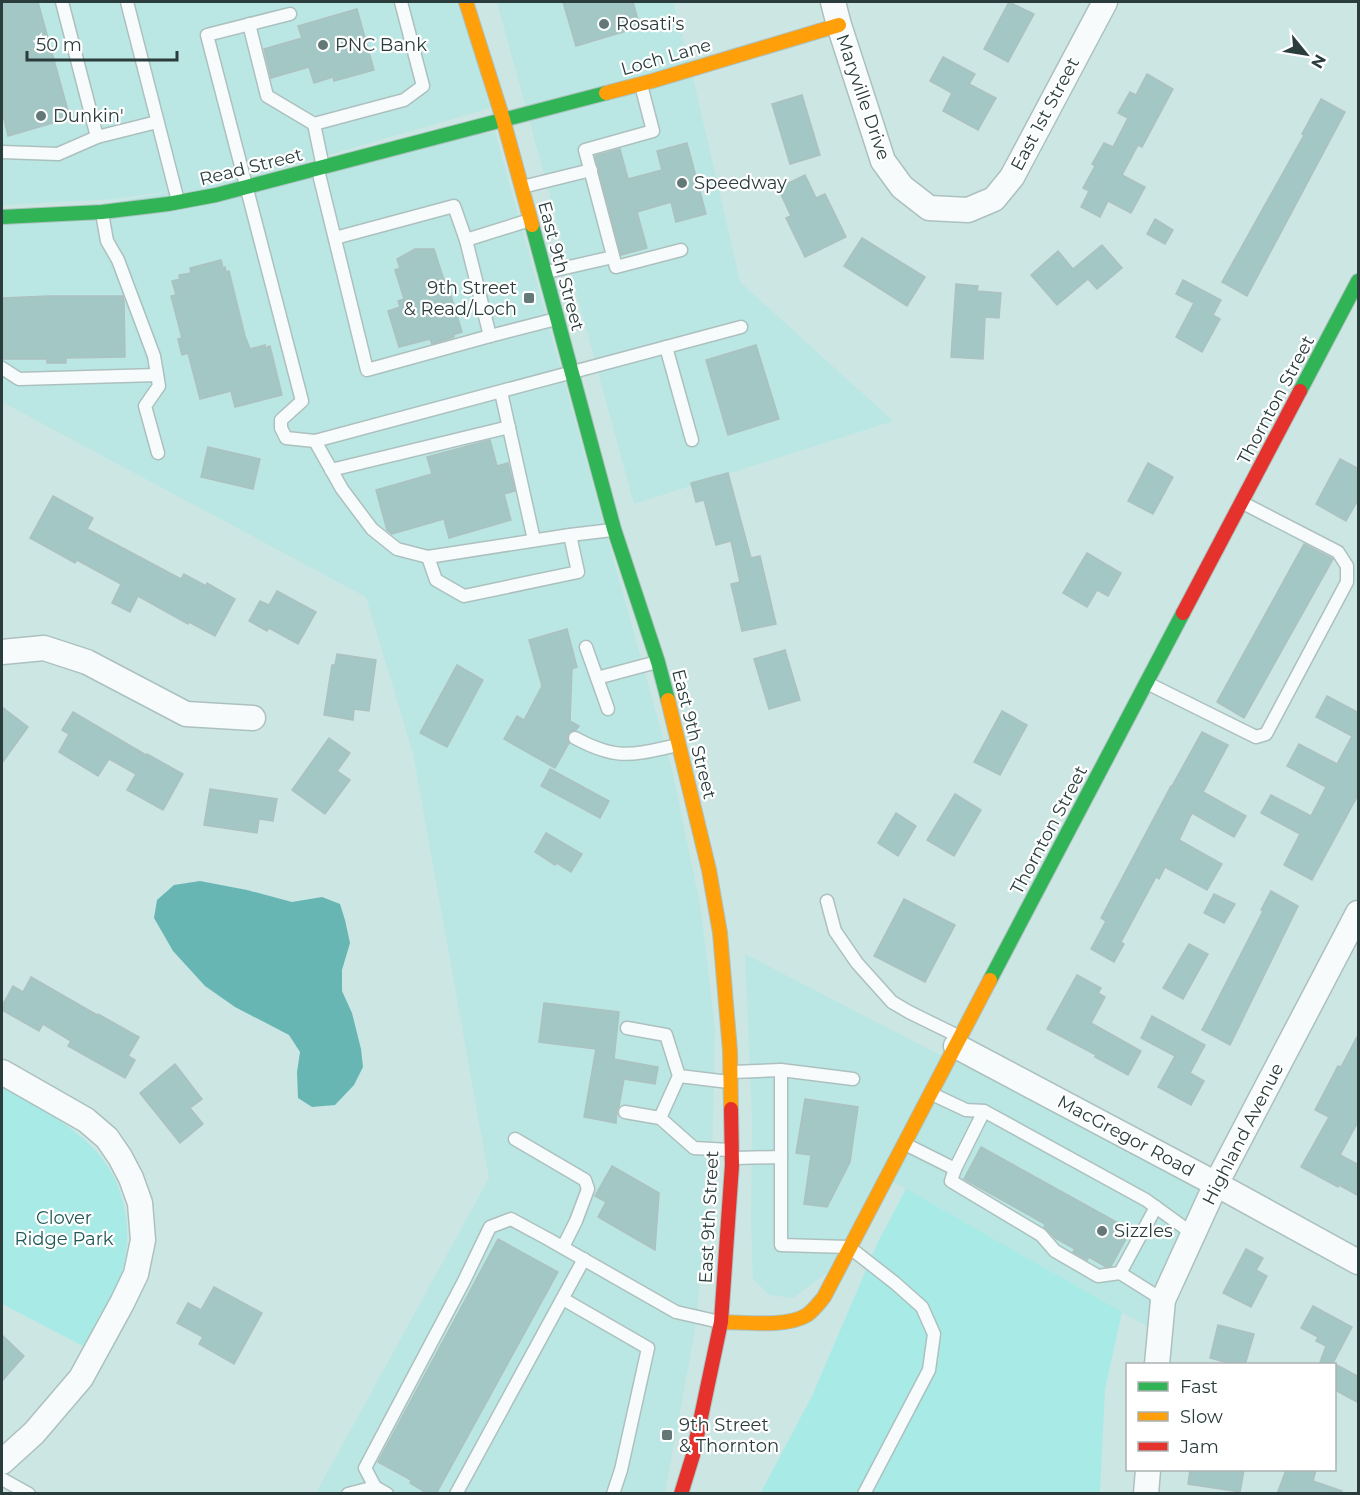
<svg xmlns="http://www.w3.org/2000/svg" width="1360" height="1495" viewBox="0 0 1360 1495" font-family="Montserrat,sans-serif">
	<rect width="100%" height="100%" fill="#cce6e4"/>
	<!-- built -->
	<g fill="#bae7e3">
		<polygon points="2,2 460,2 490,108 235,182 115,199 2,205"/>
		<polygon points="497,2 673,2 689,60 740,282 893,421 634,504"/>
		<polygon points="495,132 673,774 701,910 715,1029 712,1160 695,1330 665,1493 316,1493 489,1178 413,753 366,597 2,402 2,223"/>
		<polygon points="745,954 942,1056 827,1273 793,1298 769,1295 753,1279 751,1222 752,1118"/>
		<polygon points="959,1056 1207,1187 1148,1327 893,1182"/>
	</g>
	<!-- green -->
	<g fill="#a8eae6">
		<path d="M2,1087C58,1119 118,1146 126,1218C129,1241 126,1264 117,1286C108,1307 94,1326 83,1346L2,1304Z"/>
		<polygon points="906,1189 1122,1312 1105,1389 1100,1493 760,1494 812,1396 878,1242"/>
	</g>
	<!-- water -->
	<polygon fill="#68b6b3" points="200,881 247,890 292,902 322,897 340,904 345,920 350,943 342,970 342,991 352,1013 361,1049 363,1067 354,1085 335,1105 312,1107 298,1098 297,1072 300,1052 289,1035 235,1007 205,986 173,951 154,918 157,900 174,885"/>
	<!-- building -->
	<g fill="#a2c7c5" stroke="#acc1c0" stroke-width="1.5">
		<polygon points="2,2 38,2 70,118 8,136 2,111"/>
		<polygon points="563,2 633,2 640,27 576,46"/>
		<polygon points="1009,2 1034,14 1008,62 984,49"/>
		<polygon points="357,9 374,70 334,81 333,77 314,83 309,67 271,78 264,49 302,38 298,26"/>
		<polygon points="943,57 975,74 969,84 996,98 978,130 943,111 952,93 930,81"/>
		<polygon points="1147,74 1173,89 1142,147 1138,145 1122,175 1145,187 1131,213 1108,201 1100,217 1081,207 1089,191 1083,188 1095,166 1092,164 1104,143 1113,147 1128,118 1118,113 1130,92 1136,95"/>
		<polygon points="802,95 820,155 790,164 772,104"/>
		<polygon points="1321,99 1345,112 1247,296 1222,282 1304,135 1302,134"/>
		<polygon points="687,143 706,214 676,222 671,202 637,212 647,248 621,255 595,156 620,149 628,179 662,170 657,151"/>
		<polygon points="805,175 816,198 825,194 846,237 805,257 786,218 791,216 778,188"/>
		<polygon points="1155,219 1173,230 1165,244 1147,234"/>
		<polygon points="862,238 925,277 907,306 844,266"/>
		<polygon points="1102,245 1122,268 1097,289 1088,279 1057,305 1031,275 1058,251 1073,269"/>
		<polygon points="415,249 434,249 446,286 448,286 462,332 453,335 454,337 432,344 430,339 399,347 388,311 400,307 398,301 404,299 395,270 400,268 397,259"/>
		<polygon points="221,260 223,268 225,267 226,272 229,271 245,336 250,349 265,345 265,348 270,346 282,395 235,407 231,391 200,399 188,353 182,355 178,339 182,338 171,296 176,295 172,281 180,279 179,275 191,273 190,268"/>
		<polygon points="1183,280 1221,300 1213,315 1220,319 1202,352 1176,337 1194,303 1176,294"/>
		<polygon points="956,284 978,286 977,291 1001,293 999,318 985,317 983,359 951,357"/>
		<polygon points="49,296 123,296 124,301 125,357 66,358 66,363 47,363 47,359 2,359 2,298"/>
		<polygon points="756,345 779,419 728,435 706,360"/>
		<polygon points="490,440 497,466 508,463 515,491 504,494 511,520 449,538 444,519 392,534 387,530 376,490 432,474 427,457"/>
		<polygon points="208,447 260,459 253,489 201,477"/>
		<polygon points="1340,459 1359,469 1359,498 1346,521 1316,504"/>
		<polygon points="1148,463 1173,477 1153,514 1128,501"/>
		<polygon points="728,473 751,558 760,556 776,624 742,631 731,584 740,582 731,541 716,545 704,500 696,502 691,483"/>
		<polygon points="53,496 93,518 87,529 181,579 184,574 206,586 207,583 235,599 215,636 189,622 188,624 138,596 130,612 112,603 121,584 77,560 75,563 30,538"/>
		<polygon points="1304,544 1333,559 1244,718 1217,702"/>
		<polygon points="1087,553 1121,573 1108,596 1097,590 1087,607 1063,593"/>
		<polygon points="277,591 316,612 298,644 269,628 267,631 249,621 260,601 269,605"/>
		<polygon points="567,629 577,667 572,669 570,721 579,726 576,730 571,731 568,734 567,739 569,743 555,768 504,739 517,716 524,720 542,686 529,640"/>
		<polygon points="785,650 800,700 769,709 754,659"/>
		<polygon points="337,654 376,660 369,711 354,709 353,720 324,715 332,665 335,665"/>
		<polygon points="457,665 483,680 447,747 420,733"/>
		<polygon points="1327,696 1359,713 1359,793 1312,880 1284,865 1300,834 1261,813 1271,795 1311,816 1326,787 1287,766 1299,744 1337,764 1352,736 1316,717"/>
		<polygon points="2,707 28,727 2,763"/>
		<polygon points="1002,711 1027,725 1000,775 974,762"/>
		<polygon points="73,712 146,755 147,754 183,774 163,810 127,790 136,774 109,759 98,776 59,752 69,734 62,730"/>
		<polygon points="1202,732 1228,745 1203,792 1246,816 1234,837 1192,813 1179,840 1222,864 1207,890 1165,867 1159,879 1156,877 1121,942 1124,944 1114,962 1091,949 1106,921 1101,918 1171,786 1172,786"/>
		<polygon points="329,738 350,753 337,771 350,780 325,814 292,790"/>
		<polygon points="550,769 609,801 600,818 541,786"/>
		<polygon points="210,789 277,799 273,821 259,819 257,833 204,825"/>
		<polygon points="955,794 981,810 954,856 927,840"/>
		<polygon points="896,813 916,826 898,856 878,843"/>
		<polygon points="546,833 582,854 571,872 557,863 555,865 535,852"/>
		<polygon points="1271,891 1298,906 1230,1045 1202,1030 1263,911 1261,910"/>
		<polygon points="1214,894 1235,904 1224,923 1204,913"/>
		<polygon points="904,899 955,925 925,982 874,956"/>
		<polygon points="1189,944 1208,954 1183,999 1163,988"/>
		<polygon points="1077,975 1101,988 1098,993 1105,997 1091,1023 1141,1051 1128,1075 1095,1057 1096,1055 1047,1029"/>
		<polygon points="31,977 97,1015 98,1014 139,1037 128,1056 135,1060 125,1078 68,1046 71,1041 43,1024 39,1031 2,1010 2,1006 13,986 23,992"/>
		<polygon points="544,1003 619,1012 614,1059 658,1067 655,1084 624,1079 619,1106 617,1110 616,1123 584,1117 596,1049 539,1042"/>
		<polygon points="1152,1016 1205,1045 1190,1073 1204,1081 1191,1105 1158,1087 1175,1056 1141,1038"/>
		<polygon points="1359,1033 1359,1120 1340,1155 1359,1165 1359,1196 1339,1185 1338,1187 1301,1167 1329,1117 1315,1110 1338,1066 1341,1067"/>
		<polygon points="175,1064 202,1099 190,1108 203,1124 180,1143 140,1093"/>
		<polygon points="805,1099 858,1107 850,1162 827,1207 804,1204 811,1155 796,1153"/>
		<polygon points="981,1147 1131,1230 1111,1266 1106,1267 1089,1257 1087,1260 1073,1252 1075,1249 1055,1238 1044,1227 1045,1224 964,1179"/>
		<polygon points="612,1166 659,1193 655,1250 598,1217 606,1202 595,1196"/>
		<polygon points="498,1239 558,1272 436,1494 428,1494 410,1483 411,1480 378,1462"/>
		<polygon points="1246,1249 1263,1258 1256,1270 1267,1276 1251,1307 1223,1293"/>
		<polygon points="214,1287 262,1313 234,1364 199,1344 203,1337 177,1323 188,1303 201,1310"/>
		<polygon points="1313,1306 1352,1327 1332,1365 1319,1365 1326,1346 1316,1341 1318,1337 1301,1328"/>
		<polygon points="1218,1325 1254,1334 1245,1365 1235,1365 1210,1358"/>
		<polygon points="2,1335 24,1356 2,1381"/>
		<polygon points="1335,1364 1359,1377 1359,1403 1335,1390"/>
		<polygon points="1190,1470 1244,1470 1240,1492 1188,1484"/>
		<polygon points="1286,1470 1316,1470 1313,1481 1342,1491 1341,1494 1277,1494"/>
	</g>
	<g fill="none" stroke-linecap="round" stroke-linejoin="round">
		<!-- lane casing -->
		<g stroke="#acc1bf" stroke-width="15">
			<g id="lane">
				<polyline points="62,2 97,137 157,122"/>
				<polyline points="127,2 178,201"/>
				<polyline points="290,14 207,35 302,401 281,420 281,428 286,438 315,441"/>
				<polyline points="249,24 267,96 314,124"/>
				<polyline points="641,85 653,131 585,150 616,267 681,250"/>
				<polyline points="2,152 58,154 97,137"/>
				<polyline points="323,167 314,124 404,100 423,86 401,2"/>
				<polyline points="318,170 367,370 490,336 556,319"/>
				<polyline points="522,187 591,170"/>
				<polyline points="102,213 107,241 118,260 154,356 159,386 145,406 158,453"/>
				<polyline points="335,238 454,206 466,240 490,336"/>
				<polyline points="466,240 530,220"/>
				<polyline points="547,272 613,257"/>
				<polyline points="666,347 692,440"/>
				<polyline points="2,368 19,379 157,375"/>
				<polyline points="501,392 534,540"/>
				<polyline points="331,470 509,427"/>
				<polyline points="612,530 570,535 428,557 397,549 372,529 342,489 315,441 741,327"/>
				<polyline points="428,557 436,580 464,596 578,572 570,535"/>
				<polyline points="586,647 608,709"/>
				<polyline points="597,678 657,662"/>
				<polyline points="1147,683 1256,737 1266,734 1347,582 1347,566 1338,552 1243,503"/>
				<path d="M575,738C618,761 632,755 678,745"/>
				<polyline points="827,901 835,931 857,963 892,1002 909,1012 960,1037"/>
				<polyline points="627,1028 666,1035 679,1076 660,1118"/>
				<polyline points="781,1070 781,1245 849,1247 895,1283 922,1307 934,1334 929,1370 864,1494"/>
				<polyline points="732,1072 781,1070 853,1079"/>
				<polyline points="679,1076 729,1082"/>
				<polyline points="932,1094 966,1110 984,1111 1146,1200 1193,1234"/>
				<polyline points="625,1112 660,1118 694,1148 730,1150"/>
				<polyline points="515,1139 585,1180 588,1189 576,1221 563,1247"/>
				<polyline points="905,1144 955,1169 984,1111"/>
				<polyline points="734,1158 781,1157"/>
				<polyline points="955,1169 951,1181 1041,1235 1055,1251 1098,1276 1120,1273"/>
				<polyline points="1156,1207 1120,1273 1163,1300"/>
				<polyline points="563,1299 648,1348 621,1470 613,1494"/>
				<polyline points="2,1479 29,1494"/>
				<polyline points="348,1494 375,1487"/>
				<polyline points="387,1494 375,1487 365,1468 464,1281 490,1227 511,1219 548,1239 676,1312 720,1322"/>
				<polyline points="456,1494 584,1259"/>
			</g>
		</g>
		<!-- street casing -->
		<g stroke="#acc1bf" stroke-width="27">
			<g id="street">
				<polyline points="833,2 839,25 883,161 902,187 929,208 968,210 994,199 1012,177 1105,2"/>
				<polyline points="2,652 44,648 87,662 186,714 253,718"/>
				<polyline points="956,1046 1216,1184 1358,1262"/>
				<polyline points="2,1072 86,1120 107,1138 120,1157 131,1178 140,1203 143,1240 136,1274 122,1303 81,1378 34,1433 2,1462"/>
				<polyline points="1157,1364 1163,1300 1216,1184 1358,913"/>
				<polyline points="1146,1494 1148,1470"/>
			</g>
		</g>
		<!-- fast casing -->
		<g stroke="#acc1bf" stroke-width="16">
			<g id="fast">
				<polyline points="2,217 102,212 168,204 216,195 606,93"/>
				<polyline points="532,225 614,529 658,662 668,700"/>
				<polyline points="1300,391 1358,281"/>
				<polyline points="990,980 1183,613"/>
			</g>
		</g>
		<!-- slow casing -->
		<g stroke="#acc1bf" stroke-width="16">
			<g id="slow">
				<polyline points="466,2 503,119 532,225"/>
				<polyline points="606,93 652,81 839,25"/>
				<polyline points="668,700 709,870 720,933 730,1051 731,1109"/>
				<path d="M721,1322C745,1322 786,1328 807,1315C814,1310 819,1303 824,1297L990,980"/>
			</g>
		</g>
		<!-- jam casing -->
		<g stroke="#acc1bf" stroke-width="16">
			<g id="jam">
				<polyline points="1183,613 1300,391"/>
				<polyline points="681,1494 693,1455 721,1322 732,1165 731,1109"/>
			</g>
		</g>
		<!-- lane -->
		<use href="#lane" stroke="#f7fbfb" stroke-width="12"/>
		<!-- street -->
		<use href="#street" stroke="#f7fbfb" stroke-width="24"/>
		<!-- fast -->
		<use href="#fast" stroke="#30b455" stroke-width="14"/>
		<!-- slow -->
		<use href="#slow" stroke="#ff9f0a" stroke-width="14"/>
		<!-- jam -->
		<use href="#jam" stroke="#e5322d" stroke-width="14"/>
	</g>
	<!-- markers -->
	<g fill="#637877" stroke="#fff" stroke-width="2">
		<circle cx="604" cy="24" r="6"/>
		<circle cx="323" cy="45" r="6"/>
		<circle cx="41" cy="116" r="6"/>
		<circle cx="682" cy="183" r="6"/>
		<rect x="523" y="292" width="12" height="12" rx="3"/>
		<circle cx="1102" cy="1231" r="6"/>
		<rect x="661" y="1429" width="12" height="12" rx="3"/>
	</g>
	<g text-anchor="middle" stroke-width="4.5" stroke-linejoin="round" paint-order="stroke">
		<!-- poi labels -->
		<g font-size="18" fill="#2a3d3c" stroke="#fff" text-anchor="start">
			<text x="616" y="30">Rosati's</text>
			<text x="335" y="51">PNC Bank</text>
			<text x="53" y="122">Dunkin'</text>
			<text x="694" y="189">Speedway</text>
			<text x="517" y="294" text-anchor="end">9th Street<tspan x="517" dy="21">&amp; Read/Loch</tspan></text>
			<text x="1114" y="1237">Sizzles</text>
			<text x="679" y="1431">9th Street<tspan x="679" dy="21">&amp; Thornton</tspan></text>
		</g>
		<!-- street labels -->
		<g font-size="18" fill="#2a3d3c" stroke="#fff">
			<text transform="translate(666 57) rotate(-16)" y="6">Loch Lane</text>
			<text transform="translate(863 97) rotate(71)" y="6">Maryville Drive</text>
			<text transform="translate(1045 114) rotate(-62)" y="6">East 1st Street</text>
			<text transform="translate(251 167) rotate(-14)" y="6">Read Street</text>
			<text transform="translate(561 266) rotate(75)" y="6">East 9th Street</text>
			<text transform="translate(1276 400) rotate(-62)" y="6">Thornton Street</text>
			<text transform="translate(694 734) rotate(76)" y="6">East 9th Street</text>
			<text transform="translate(1049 830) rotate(-62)" y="6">Thornton Street</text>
			<text transform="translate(1243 1134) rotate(-63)" y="6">Highland Avenue</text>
			<text transform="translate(1126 1136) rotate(28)" y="6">MacGregor Road</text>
			<text transform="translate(709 1217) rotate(-87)" y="6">East 9th Street</text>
		</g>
		<!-- park labels -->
		<g font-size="18" fill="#225a58" stroke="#fff">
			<text x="64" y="1224">Clover<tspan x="64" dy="21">Ridge Park</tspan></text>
		</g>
	</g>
	<!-- border -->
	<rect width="1360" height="1495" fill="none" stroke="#2a3d3c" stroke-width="6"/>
	<!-- legend -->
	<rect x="1126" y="1363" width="210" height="108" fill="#ffffff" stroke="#aab1b1" stroke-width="1.5"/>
	<rect x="1138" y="1382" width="30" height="9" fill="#30b455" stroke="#aab1b1" stroke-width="1.5"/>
	<text x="1180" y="1393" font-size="18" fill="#2a3d3c">Fast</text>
	<rect x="1138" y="1412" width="30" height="9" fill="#ff9f0a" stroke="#aab1b1" stroke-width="1.5"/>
	<text x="1180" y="1423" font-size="18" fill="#2a3d3c">Slow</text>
	<rect x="1138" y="1442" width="30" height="9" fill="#e5322d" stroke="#aab1b1" stroke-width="1.5"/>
	<text x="1180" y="1453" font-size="18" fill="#2a3d3c">Jam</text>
	<!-- north arrow -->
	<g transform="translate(1306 54) rotate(120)" stroke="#ffffff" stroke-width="4.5" paint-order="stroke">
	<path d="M0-4.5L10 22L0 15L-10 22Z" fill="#2a3d3c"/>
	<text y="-9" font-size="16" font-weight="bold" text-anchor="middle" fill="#2a3d3c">N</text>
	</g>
	<!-- scale -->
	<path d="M27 51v9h150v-9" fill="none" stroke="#2a3d3c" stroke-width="3"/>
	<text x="36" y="51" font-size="18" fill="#2a3d3c" stroke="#ffffff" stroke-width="4.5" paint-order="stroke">50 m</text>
</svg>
